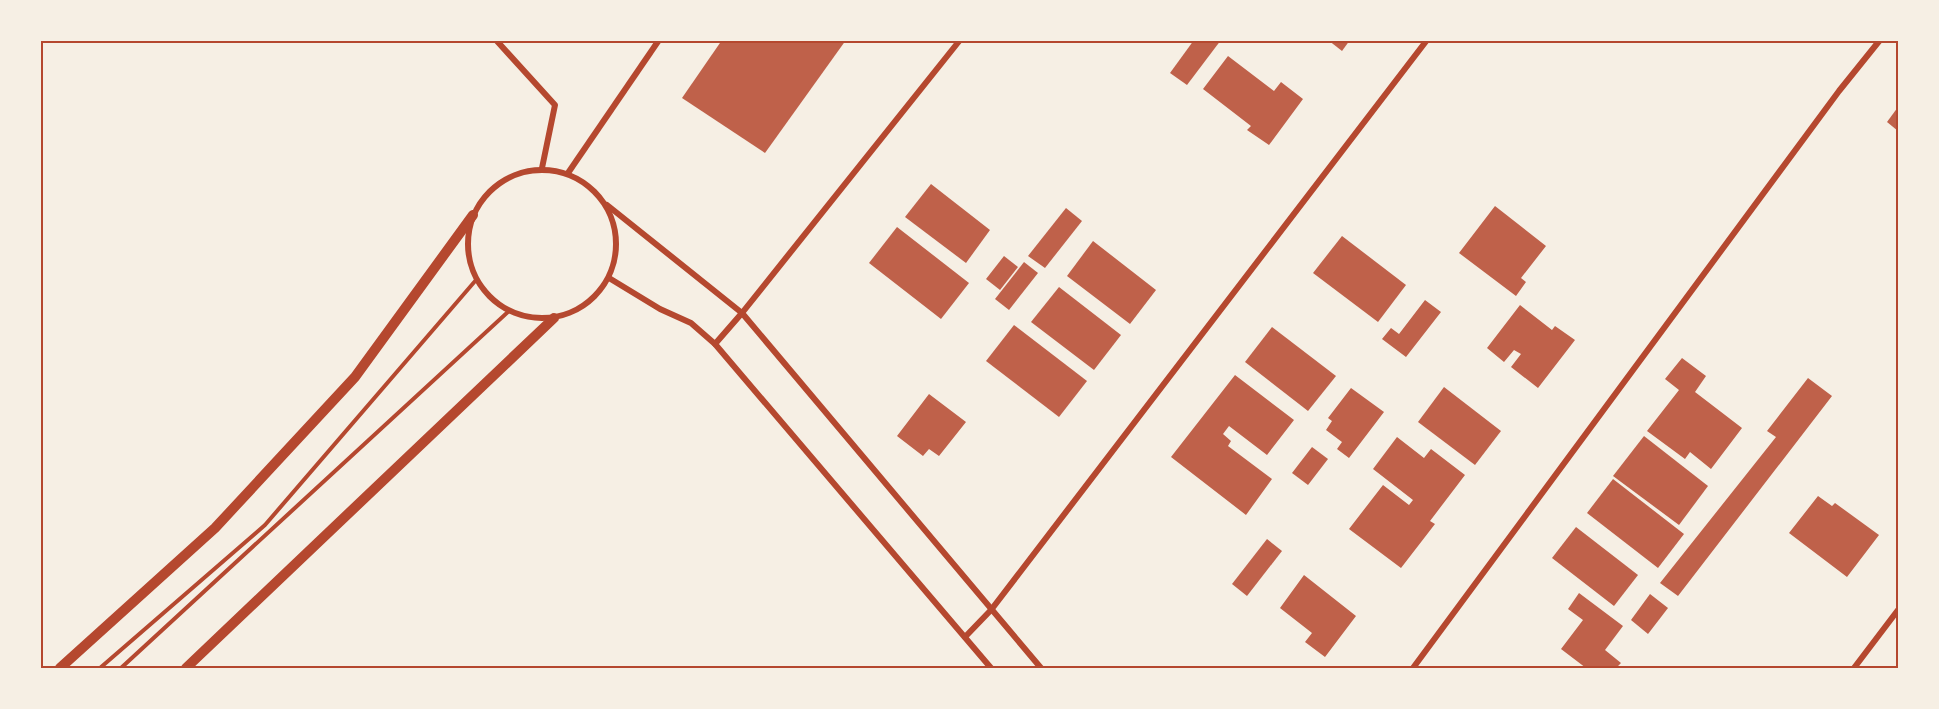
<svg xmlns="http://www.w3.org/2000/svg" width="1939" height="709" viewBox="0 0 1939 709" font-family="Figtree,sans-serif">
	<rect width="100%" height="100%" fill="#f6efe4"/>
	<!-- building -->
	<g fill="#bf614a">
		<polygon points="722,40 846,40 765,153 682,98"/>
		<polygon points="1194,40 1221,40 1187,85 1170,73"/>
		<polygon points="1328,40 1350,40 1342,51"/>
		<polygon points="1228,56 1274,91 1281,82 1303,99 1269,145 1247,130 1251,126 1203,89"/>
		<polygon points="1898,107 1898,131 1887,122"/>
		<polygon points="931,184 990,230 966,263 905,217"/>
		<polygon points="1495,206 1546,246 1521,278 1526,282 1516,296 1459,253"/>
		<polygon points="1066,208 1082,221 1045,268 1028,256"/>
		<polygon points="897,227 969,283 941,319 869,263"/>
		<polygon points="1342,236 1406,285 1378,322 1313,273"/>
		<polygon points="1093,241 1156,290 1130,324 1067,276"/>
		<polygon points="1004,256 1018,267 1000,290 986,279"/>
		<polygon points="1024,262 1038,273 1009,310 995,299"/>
		<polygon points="1059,287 1121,335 1094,370 1031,322"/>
		<polygon points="1425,300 1441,312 1406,357 1382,339 1391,328 1399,334"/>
		<polygon points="1520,305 1552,330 1555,326 1575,340 1538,388 1511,367 1521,354 1514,350 1504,362 1487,348"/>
		<polygon points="1014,325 1087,381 1059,417 986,361"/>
		<polygon points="1272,327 1336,376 1308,411 1245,362"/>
		<polygon points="1682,358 1706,376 1695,392 1742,428 1711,469 1690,452 1685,459 1647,431 1679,390 1665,379"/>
		<polygon points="1235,375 1294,420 1267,455 1229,426 1223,434 1231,441 1228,446 1272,479 1246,515 1171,457"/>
		<polygon points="1808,378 1832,396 1678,596 1660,583 1776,437 1767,431"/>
		<polygon points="1444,387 1501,431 1475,465 1418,422"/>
		<polygon points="1351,388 1384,412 1349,458 1337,449 1342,442 1326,430 1332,421 1328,418"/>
		<polygon points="929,394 966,422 939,456 929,449 923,456 897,436"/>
		<polygon points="1644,436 1708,486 1679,525 1613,476"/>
		<polygon points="1397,437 1424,458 1431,449 1465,475 1430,521 1435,524 1401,568 1349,529 1383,485 1409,505 1413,500 1373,469"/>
		<polygon points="1312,447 1328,459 1308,485 1292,473"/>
		<polygon points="1613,479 1684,534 1658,568 1587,513"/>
		<polygon points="1818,496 1832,506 1835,503 1879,535 1847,577 1789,533"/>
		<polygon points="1576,527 1638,575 1614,606 1552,558"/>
		<polygon points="1267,539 1282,551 1247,596 1232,584"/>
		<polygon points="1304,575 1356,616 1325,657 1305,642 1312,633 1280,608"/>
		<polygon points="1579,593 1623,626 1605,650 1621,663 1616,668 1586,668 1561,649 1583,620 1568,609"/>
		<polygon points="1650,594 1668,608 1648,634 1631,620"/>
	</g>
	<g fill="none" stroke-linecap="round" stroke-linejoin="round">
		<!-- path -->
		<g stroke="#b5482f" stroke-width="4">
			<polyline points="100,668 265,525 476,280"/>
			<polyline points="121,668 509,311"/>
		</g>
		<!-- minor -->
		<g stroke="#b5482f" stroke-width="6">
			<polyline points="496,40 555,105 542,168"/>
			<circle cx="542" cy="244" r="74"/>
			<polyline points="568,173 659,40"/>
			<polyline points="607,205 742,313 1041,668"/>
			<polyline points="609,278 660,309 691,323 715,344 991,668"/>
			<polyline points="715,344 742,313 960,40"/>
			<polyline points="965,637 991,610 1427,40"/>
			<polyline points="1413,668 1839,91 1880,40"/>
			<polyline points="1854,668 1898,610"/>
		</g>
		<!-- tertiary -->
		<g stroke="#b5482f" stroke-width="10">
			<polyline points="60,668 215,528 355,377 473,215"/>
			<polyline points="186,668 554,318"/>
		</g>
	</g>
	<!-- border -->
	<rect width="1939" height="709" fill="none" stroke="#f6efe4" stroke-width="84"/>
	<rect x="42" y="42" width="1855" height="625" fill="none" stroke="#b5482f" stroke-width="2"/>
</svg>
